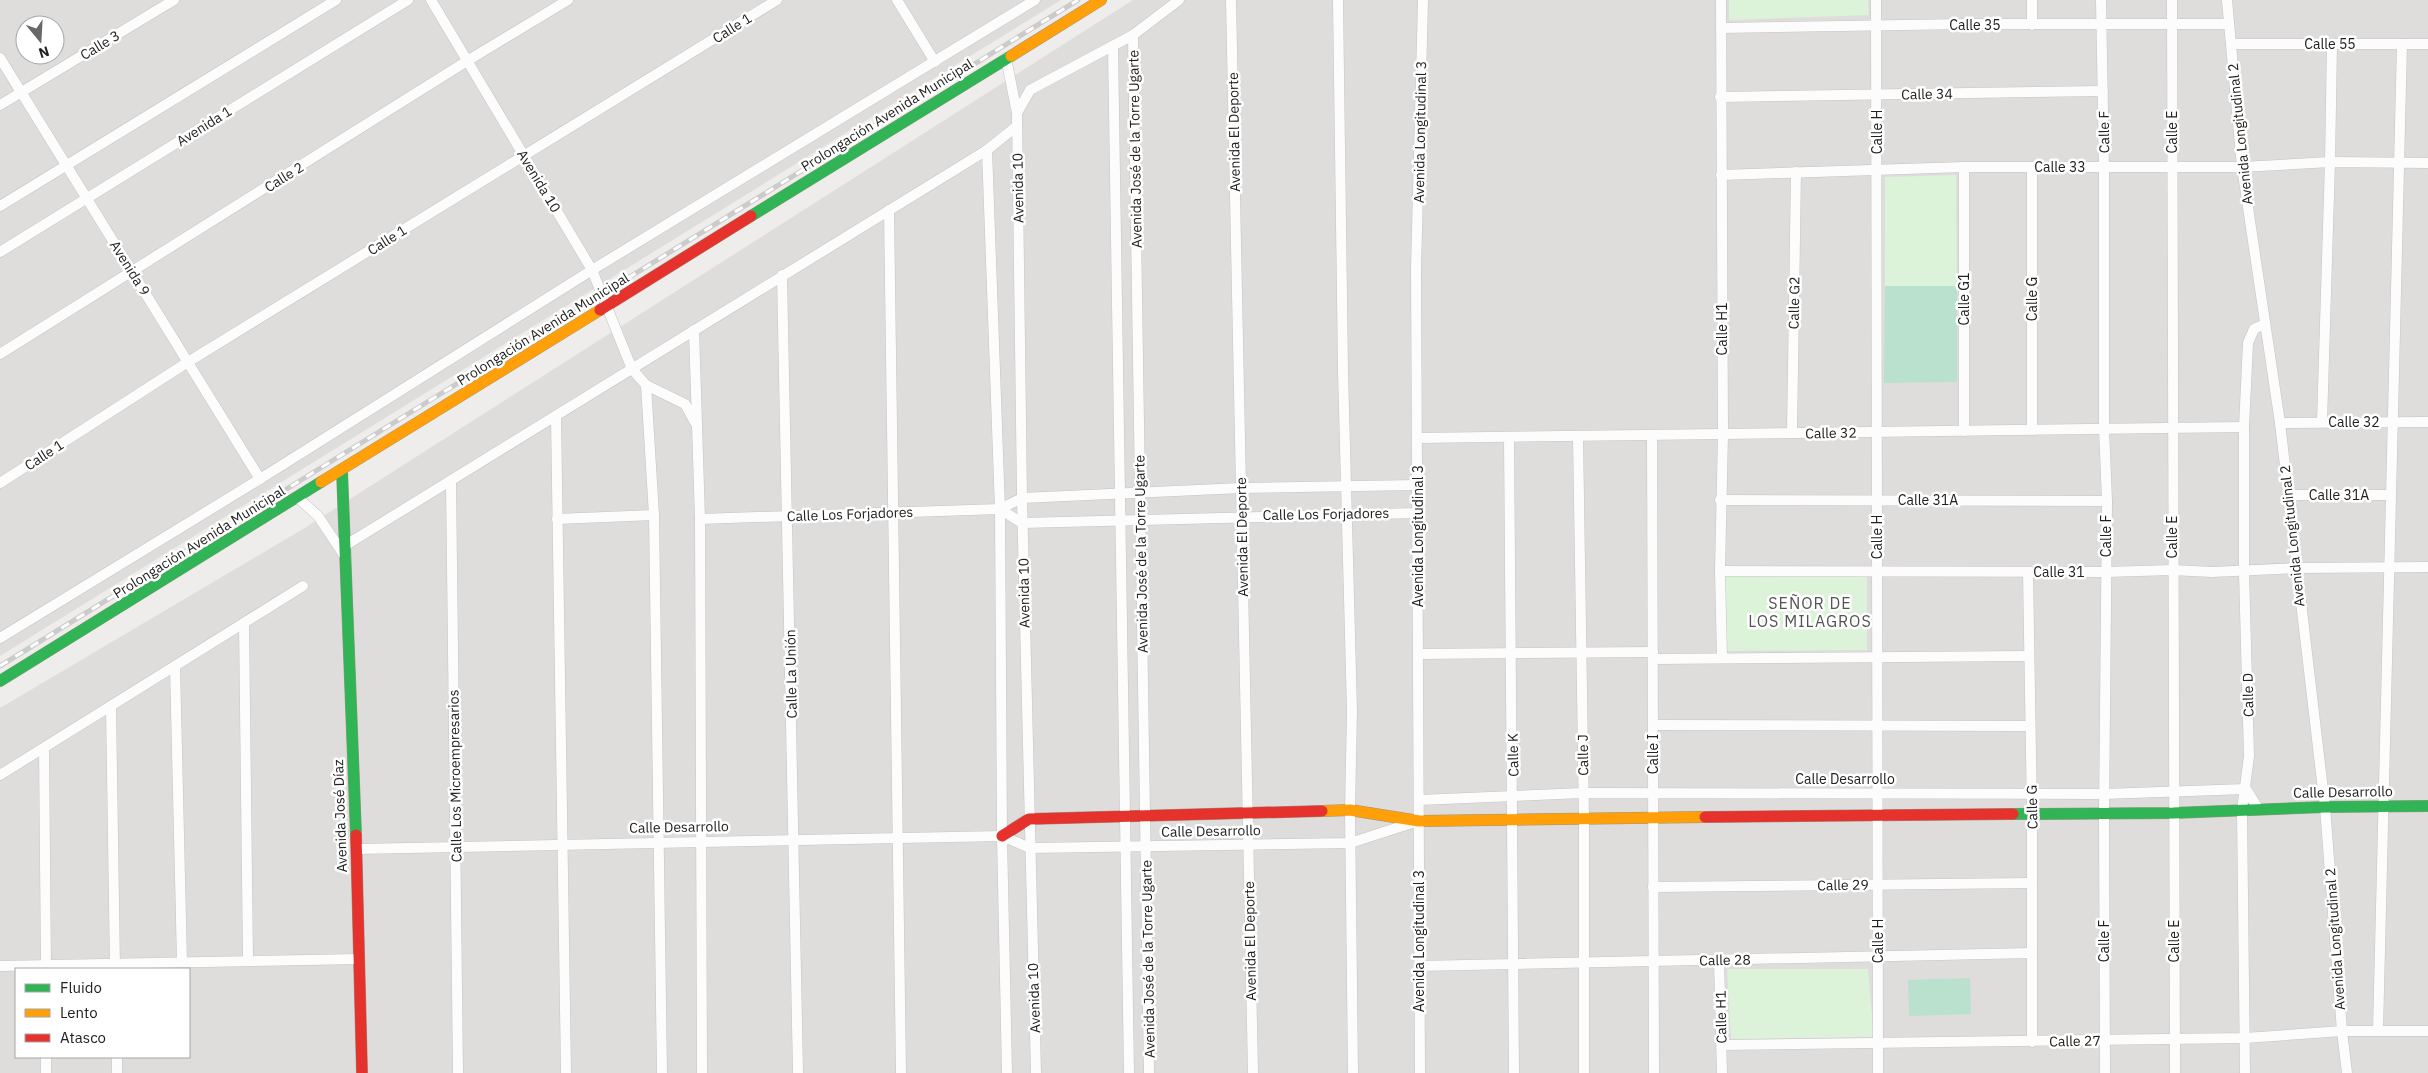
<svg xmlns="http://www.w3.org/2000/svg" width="2428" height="1073" viewBox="0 0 2428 1073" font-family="'IBM Plex Sans',sans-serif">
	<rect width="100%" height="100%" fill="#efedeb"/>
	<!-- residential -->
	<g fill="#dedddc" fill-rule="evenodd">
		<path d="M0,0H1061L0,656ZM25,25H55V55H25Z"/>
		<path d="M1133,0H2428V1073H0V708L303,529ZM16,969H189V1057H16Z"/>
	</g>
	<!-- park -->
	<g fill="#dcf2d9">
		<polygon points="1729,0 1868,0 1869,15 1729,20"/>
		<polygon points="1956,175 1957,286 1885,286 1885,177"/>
		<polygon points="1867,575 1867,650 1727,651 1725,576"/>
		<polygon points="1727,969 1868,969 1874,1037 1731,1039"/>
	</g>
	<!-- pitch -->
	<g fill="#bae1cd">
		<polygon points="1885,286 1957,286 1957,382 1884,383"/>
		<polygon points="1970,978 1971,1014 1909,1016 1908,980"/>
	</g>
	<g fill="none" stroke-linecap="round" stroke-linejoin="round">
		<!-- street casing -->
		<g stroke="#c5c4c3" stroke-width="11">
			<g id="street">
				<polyline points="431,0 592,270 632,369 646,385 654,515 662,1073"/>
				<polyline points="897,0 935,62"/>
				<polyline points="1231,0 1253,1073"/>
				<polyline points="1338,0 1343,371 1352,711 1350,810 1353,1073"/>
				<polyline points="1721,0 1723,434 1720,571 1722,658"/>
				<polyline points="1876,0 1878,1073"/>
				<polyline points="2101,0 2104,167 2104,429 2107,501 2104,814 2105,1073"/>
				<polyline points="2172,0 2175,1073"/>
				<polyline points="2227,0 2242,167 2280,423 2325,807 2342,1031 2347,1073"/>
				<polyline points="2032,25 2032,0"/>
				<polyline points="1721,28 1966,24 2229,24"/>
				<polyline points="1133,35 1149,1073"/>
				<polyline points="2231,44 2428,44"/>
				<polyline points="1113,46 1129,1073"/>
				<polyline points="0,58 260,479"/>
				<polyline points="1006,58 1017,113 1022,498 1036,1073"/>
				<polyline points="1720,97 2103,91"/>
				<polyline points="0,105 174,0"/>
				<polyline points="1017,113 1030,90 1133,35 1179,0"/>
				<polyline points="987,150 1000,509 1002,836 1007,1073"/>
				<polyline points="1964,167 1964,431"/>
				<polyline points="1721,175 1964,167 2242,167 2330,162 2428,163"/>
				<polyline points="0,206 336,0"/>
				<polyline points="889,210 901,1073"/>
				<polyline points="0,252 408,0"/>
				<polyline points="782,275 798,1073"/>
				<polyline points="694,330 700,519 702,1073"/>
				<polyline points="0,354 467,61 568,0"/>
				<polyline points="646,385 685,404 696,424"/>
				<polyline points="556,416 566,1073"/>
				<polyline points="2322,422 2330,162 2332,44"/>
				<polyline points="2280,423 2428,422"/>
				<polyline points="2032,430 2032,167"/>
				<polyline points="1792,433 1796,172"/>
				<polyline points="1652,435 1654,1073"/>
				<polyline points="1578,436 1584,818 1584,1073"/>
				<polyline points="1509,437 1514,1073"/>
				<polyline points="1418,438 2244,427"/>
				<polyline points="451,480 458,1073"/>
				<polyline points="0,483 188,362 777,0"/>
				<polyline points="2288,495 2390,495"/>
				<polyline points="298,498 318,516 346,558"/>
				<polyline points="1720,500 2107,501"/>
				<polyline points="1000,509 1022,523 1417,513"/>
				<polyline points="557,519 654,515"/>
				<polyline points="700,519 1000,509 1022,498 1241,488 1417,485"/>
				<polyline points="346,545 987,150 1017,126"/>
				<polyline points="1720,571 2106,572 2172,570 2212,572 2296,568 2428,567"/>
				<polyline points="2028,572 2032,814 2032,1042"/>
				<polyline points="244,623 248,960"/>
				<polyline points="0,638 260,479 592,270 1035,0"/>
				<polyline points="1419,654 1653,652"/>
				<polyline points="1653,659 2028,656"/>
				<polyline points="175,666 182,962"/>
				<polyline points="111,706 115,968"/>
				<polyline points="1653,725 2029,726"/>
				<polyline points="44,748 46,969"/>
				<polyline points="0,775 303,586"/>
				<polyline points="1419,800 1583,793 2104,794 2246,789 2259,810"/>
				<polyline points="357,849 1002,836 1030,848 1350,843 1415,822"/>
				<polyline points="1653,887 2032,883"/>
				<polyline points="1719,961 1722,1073"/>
				<polyline points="0,966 359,959"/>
				<polyline points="1419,966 2032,953"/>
				<polyline points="2378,1031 2402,44"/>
				<polyline points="1722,1045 2245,1038 2342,1031 2428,1031"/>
				<polyline points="46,1057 46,1073"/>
				<polyline points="117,1057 117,1073"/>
				<polyline points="1420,1073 1416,269 1423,0"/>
				<polyline points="2245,1073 2242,810 2249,756 2244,572 2244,427 2248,343 2254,329 2265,324"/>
			</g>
		</g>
		<!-- fast casing -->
		<g stroke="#999784" stroke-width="12">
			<g id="fast">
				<polyline points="751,216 1011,56"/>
				<polyline points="342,471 356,835"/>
				<polyline points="0,681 321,482"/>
				<polyline points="2013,814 2173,813 2325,807 2428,806"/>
			</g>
		</g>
		<!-- slow casing -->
		<g stroke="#999784" stroke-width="12">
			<g id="slow">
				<polyline points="1011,56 1101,0"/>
				<polyline points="321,482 600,310"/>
				<polyline points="1322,811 1350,810 1419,821 1705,817"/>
			</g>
		</g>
		<!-- jam casing -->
		<g stroke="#999784" stroke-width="12">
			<g id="jam">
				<polyline points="600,310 751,216"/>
				<polyline points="1705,817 2013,814"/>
				<polyline points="356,835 362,1073"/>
				<polyline points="1002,836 1029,819 1322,811"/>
			</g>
		</g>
		<!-- street -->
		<use href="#street" stroke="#fdfcfc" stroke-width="10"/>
		<!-- fast -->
		<use href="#fast" stroke="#30b455" stroke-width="11"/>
		<!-- slow -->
		<use href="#slow" stroke="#ff9f0a" stroke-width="11"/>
		<!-- jam -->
		<use href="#jam" stroke="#e5322d" stroke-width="11"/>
		<!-- rail casing -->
		<g stroke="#cbcbcb" stroke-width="5">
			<polyline id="rail" points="0,666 1078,0"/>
		</g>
		<!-- rail -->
		<use href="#rail" stroke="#fff" stroke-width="3" stroke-dasharray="9" stroke-linecap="butt"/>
	</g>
	<g text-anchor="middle" stroke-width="5" stroke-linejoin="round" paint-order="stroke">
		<!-- street labels -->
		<g font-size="14" fill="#212121" stroke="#fff">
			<text x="1975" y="30">Calle 35</text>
			<text transform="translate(732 28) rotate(-32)" y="5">Calle 1</text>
			<text x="2330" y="49">Calle 55</text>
			<text transform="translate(100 45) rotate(-31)" y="5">Calle 3</text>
			<text transform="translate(1927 94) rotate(-1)" y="5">Calle 34</text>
			<text transform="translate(887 115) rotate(-32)" y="5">Prolongación Avenida Municipal</text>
			<text transform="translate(204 126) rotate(-32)" y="5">Avenida 1</text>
			<text transform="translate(1234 132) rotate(-91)" y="5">Avenida El Deporte</text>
			<text transform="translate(1420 132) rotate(-89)" y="5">Avenida Longitudinal 3</text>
			<text transform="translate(1877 132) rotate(-90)" y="5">Calle H</text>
			<text transform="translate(2104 132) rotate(-91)" y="5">Calle F</text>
			<text transform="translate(2172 132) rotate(-90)" y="5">Calle E</text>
			<text transform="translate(2240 134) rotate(-96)" y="5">Avenida Longitudinal 2</text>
			<text transform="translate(1135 149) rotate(-91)" y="5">Avenida José de la Torre Ugarte</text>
			<text x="2060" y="172">Calle 33</text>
			<text transform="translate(284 177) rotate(-32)" y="5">Calle 2</text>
			<text transform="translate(539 181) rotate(59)" y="5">Avenida 10</text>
			<text transform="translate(1018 188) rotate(-91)" y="5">Avenida 10</text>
			<text transform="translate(387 240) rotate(-32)" y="5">Calle 1</text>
			<text transform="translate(130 268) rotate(58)" y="5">Avenida 9</text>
			<text transform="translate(1964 299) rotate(-90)" y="5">Calle G1</text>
			<text transform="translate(2032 299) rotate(-90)" y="5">Calle G</text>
			<text transform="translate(1794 303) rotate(-89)" y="5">Calle G2</text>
			<text transform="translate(543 329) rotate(-32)" y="5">Prolongación Avenida Municipal</text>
			<text transform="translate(1722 329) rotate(-90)" y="5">Calle H1</text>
			<text x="2354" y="427">Calle 32</text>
			<text transform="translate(1831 433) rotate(-1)" y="5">Calle 32</text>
			<text transform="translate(44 455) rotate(-33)" y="5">Calle 1</text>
			<text x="2339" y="500">Calle 31A</text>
			<text x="1928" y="505">Calle 31A</text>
			<text transform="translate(850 514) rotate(-2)" y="5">Calle Los Forjadores</text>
			<text transform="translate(1326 514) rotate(-1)" y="5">Calle Los Forjadores</text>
			<text transform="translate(1418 536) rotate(-90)" y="5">Avenida Longitudinal 3</text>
			<text transform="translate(2106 536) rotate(-90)" y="5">Calle F</text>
			<text transform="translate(2292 536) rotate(-96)" y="5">Avenida Longitudinal 2</text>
			<text transform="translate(1242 537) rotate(-91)" y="5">Avenida El Deporte</text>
			<text transform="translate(1877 537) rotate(-90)" y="5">Calle H</text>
			<text transform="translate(2172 537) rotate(-90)" y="5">Calle E</text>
			<text transform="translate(199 542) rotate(-32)" y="5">Prolongación Avenida Municipal</text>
			<text transform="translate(1141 554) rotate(-91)" y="5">Avenida José de la Torre Ugarte</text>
			<text x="2059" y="577">Calle 31</text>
			<text transform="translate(1024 593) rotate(-91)" y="5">Avenida 10</text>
			<text transform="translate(791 674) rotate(-91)" y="5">Calle La Unión</text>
			<text transform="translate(2248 695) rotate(-91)" y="5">Calle D</text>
			<text transform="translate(1653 754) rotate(-90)" y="5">Calle I</text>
			<text transform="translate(1513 755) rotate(-91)" y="5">Calle K</text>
			<text transform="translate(1583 755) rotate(-91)" y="5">Calle J</text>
			<text transform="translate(455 776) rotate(-91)" y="5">Calle Los Microempresarios</text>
			<text x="1845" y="784">Calle Desarrollo</text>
			<text transform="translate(2343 792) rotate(-1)" y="5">Calle Desarrollo</text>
			<text transform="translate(2032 807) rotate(-91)" y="5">Calle G</text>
			<text transform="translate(340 816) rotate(-92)" y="5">Avenida José Díaz</text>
			<text transform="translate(679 827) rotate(-1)" y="5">Calle Desarrollo</text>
			<text transform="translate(1211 831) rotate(-1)" y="5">Calle Desarrollo</text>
			<text transform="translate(1843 885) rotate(-1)" y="5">Calle 29</text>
			<text transform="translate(2335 939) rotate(-94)" y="5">Avenida Longitudinal 2</text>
			<text transform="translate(1250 941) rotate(-91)" y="5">Avenida El Deporte</text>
			<text transform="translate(1419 941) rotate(-90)" y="5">Avenida Longitudinal 3</text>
			<text transform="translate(1878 941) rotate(-90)" y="5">Calle H</text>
			<text transform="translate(2104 941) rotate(-90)" y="5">Calle F</text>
			<text transform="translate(2174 941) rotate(-90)" y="5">Calle E</text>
			<text transform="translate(1148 959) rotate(-91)" y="5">Avenida José de la Torre Ugarte</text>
			<text transform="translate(1725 960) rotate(-1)" y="5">Calle 28</text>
			<text transform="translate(1034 998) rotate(-92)" y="5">Avenida 10</text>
			<text transform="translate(1721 1017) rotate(-91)" y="5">Calle H1</text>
			<text transform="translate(2075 1041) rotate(-1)" y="5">Calle 27</text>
		</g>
		<!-- quarter labels -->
		<g font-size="16" letter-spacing="1" fill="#545454" stroke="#fff">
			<text x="1810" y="609">SEÑOR DE<tspan x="1810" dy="18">LOS MILAGROS</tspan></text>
		</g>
	</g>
	<!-- legend -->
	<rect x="15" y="968" width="175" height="90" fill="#ffffff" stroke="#a6a6a6"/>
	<rect x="25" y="984" width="25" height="8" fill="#30b455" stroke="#a6a6a6"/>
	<text x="60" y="993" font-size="15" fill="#212121">Fluido</text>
	<rect x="25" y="1009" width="25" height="8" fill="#ff9f0a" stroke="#a6a6a6"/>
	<text x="60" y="1018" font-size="15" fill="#212121">Lento</text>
	<rect x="25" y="1034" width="25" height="8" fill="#e5322d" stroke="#a6a6a6"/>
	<text x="60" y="1043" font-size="15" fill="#212121">Atasco</text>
	<!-- north arrow -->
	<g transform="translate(40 40) rotate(162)"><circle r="24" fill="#ffffff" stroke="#a6a6a6"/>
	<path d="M0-4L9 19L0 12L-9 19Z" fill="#696868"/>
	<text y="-8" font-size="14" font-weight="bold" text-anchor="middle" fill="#212121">N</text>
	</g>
</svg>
